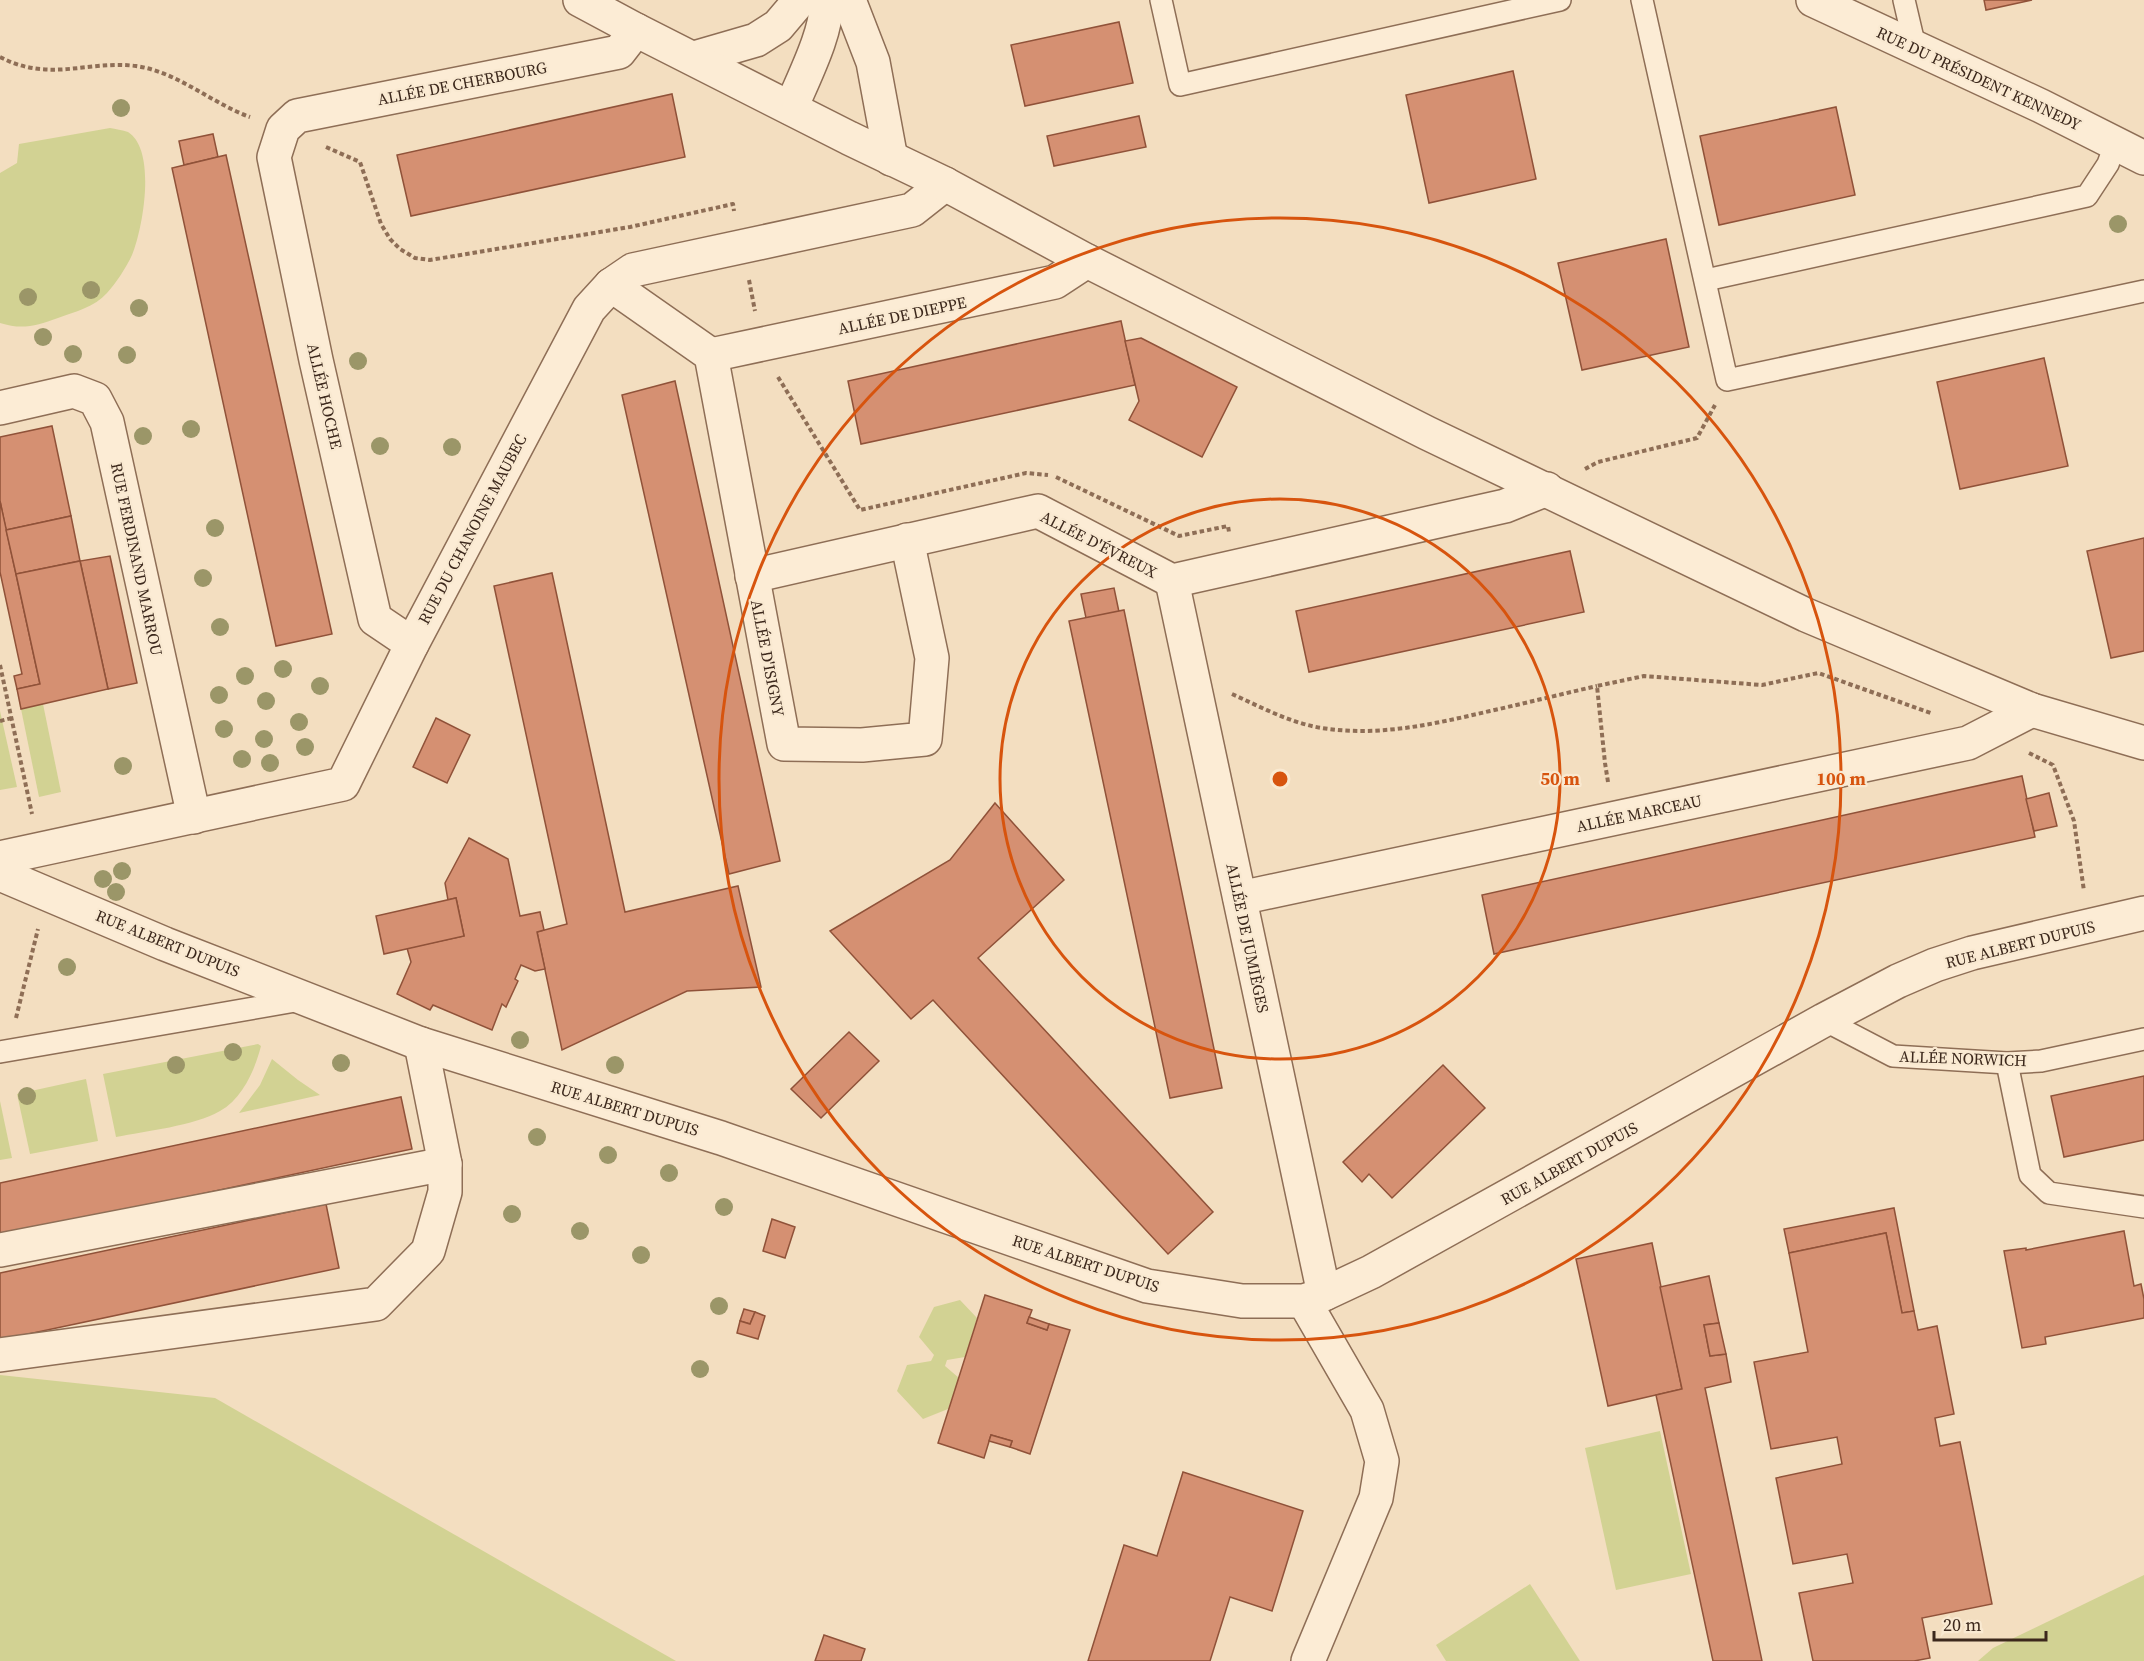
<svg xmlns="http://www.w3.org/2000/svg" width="2144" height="1661" viewBox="0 0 2144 1661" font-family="'Source Serif 4',serif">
	<rect width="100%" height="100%" fill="#f3dec0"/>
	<!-- green -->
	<g fill="#d2d293">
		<path d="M110,128C115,129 123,130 128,132C157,150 143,229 132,255C126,268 116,283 107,293C95,307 74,312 58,318C36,326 22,330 0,323V173L17,163L19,144Z"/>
		<polygon points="43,704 61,792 39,797 21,709"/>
		<polygon points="0,711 17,787 0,790"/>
		<path d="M258,1044L261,1046C255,1069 243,1098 220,1111C194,1126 146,1131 116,1137L103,1074Z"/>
		<polygon points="272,1059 298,1080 320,1095 239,1113 260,1085"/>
		<polygon points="86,1079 98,1141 30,1154 17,1094"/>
		<polygon points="0,1101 12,1158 0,1160"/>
		<polygon points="960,1300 977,1318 965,1357 947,1360 945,1366 959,1378 948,1409 923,1419 897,1391 907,1365 931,1361 934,1355 919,1337 934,1307"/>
		<polygon points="0,1375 215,1398 676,1661 0,1661"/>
		<polygon points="1660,1431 1691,1574 1616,1590 1585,1448"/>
		<polygon points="2144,1575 2144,1661 1978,1661 1993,1648"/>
		<polygon points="1530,1584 1580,1661 1446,1661 1436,1645"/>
	</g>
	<!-- building -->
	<g fill="#d59072" stroke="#905239" stroke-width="1.5">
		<polygon points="1984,0 2032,0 1986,10"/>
		<polygon points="1119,22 1133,83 1025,106 1011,45"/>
		<polygon points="1513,71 1536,179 1429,203 1406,95"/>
		<polygon points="672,94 685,157 411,216 397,155"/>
		<polygon points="1836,107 1855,195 1719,225 1700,136"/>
		<polygon points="1139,116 1146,147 1054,166 1047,136"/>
		<polygon points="213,134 218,157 184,165 179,141"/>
		<polygon points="226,155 332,634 276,646 172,168"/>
		<polygon points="1666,239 1689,347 1582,370 1558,263"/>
		<polygon points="1121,321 1135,385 861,444 848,381"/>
		<polygon points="1141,338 1237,387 1202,457 1129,420 1139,401 1125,341"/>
		<polygon points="2044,358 2068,466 1960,489 1937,382"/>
		<polygon points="675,381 780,861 729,874 622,395"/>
		<polygon points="52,426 71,516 6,530 0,501 0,437"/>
		<polygon points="0,501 40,684 17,689 14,676 22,674 0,572"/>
		<polygon points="71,516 80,561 16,574 6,530"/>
		<polygon points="2144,538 2144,651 2111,658 2087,551"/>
		<polygon points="1570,551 1584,612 1309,672 1296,611"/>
		<polygon points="110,556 137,683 108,689 80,561"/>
		<polygon points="80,561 108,689 21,709 17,689 40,684 16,574"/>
		<polygon points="552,573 625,912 738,886 761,987 687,991 562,1050 537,932 567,924 494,586"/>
		<polygon points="1114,588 1119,612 1086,618 1081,594"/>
		<polygon points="1124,610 1222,1088 1170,1098 1069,621"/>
		<polygon points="436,718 470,735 447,783 413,767"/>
		<polygon points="2022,776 2035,837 1494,954 1482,895"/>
		<polygon points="2049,793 2057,826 2034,831 2026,799"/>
		<polygon points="995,803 1064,880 978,958 1213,1212 1168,1254 933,1000 911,1019 830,931 950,860"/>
		<polygon points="469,838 508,859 520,916 540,912 544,930 537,932 545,969 535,971 521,965 515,979 518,981 506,1007 502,1004 492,1030 433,1005 430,1010 397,994 411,962 407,948 464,936 456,898 448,900 445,883"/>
		<polygon points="456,898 464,936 384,954 376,916"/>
		<polygon points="849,1032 879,1061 821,1118 791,1089"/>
		<polygon points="1443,1065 1485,1108 1392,1198 1369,1174 1362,1182 1343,1162"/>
		<polygon points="2144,1076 2144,1140 2064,1157 2051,1096"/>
		<polygon points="401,1097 412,1149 0,1237 0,1183"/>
		<polygon points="326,1204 339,1268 0,1340 0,1273"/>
		<polygon points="1894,1208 1914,1311 1902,1313 1886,1233 1789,1253 1784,1229"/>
		<polygon points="772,1219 795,1227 785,1258 763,1251"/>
		<polygon points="2124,1231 2134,1286 2141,1284 2144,1299 2144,1318 2045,1337 2046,1344 2022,1348 2004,1251 2026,1248 2026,1250"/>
		<polygon points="1886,1233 1902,1313 1914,1311 1918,1330 1937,1326 1954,1414 1935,1418 1940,1446 1960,1442 1992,1604 1922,1618 1930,1658 1914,1661 1813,1661 1799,1593 1853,1583 1847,1554 1793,1564 1776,1478 1842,1464 1837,1437 1771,1449 1754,1362 1808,1352 1789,1253"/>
		<polygon points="1652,1243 1682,1389 1608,1406 1576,1259"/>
		<polygon points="1709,1276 1719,1323 1704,1325 1710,1356 1726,1354 1731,1382 1705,1388 1762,1661 1713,1661 1656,1395 1682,1389 1660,1287"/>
		<polygon points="985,1295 1032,1310 1027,1323 1047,1330 1049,1324 1070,1330 1030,1454 1010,1447 1012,1441 991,1435 984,1458 938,1443"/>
		<polygon points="744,1309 755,1312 750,1324 740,1321"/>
		<polygon points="755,1312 765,1316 758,1339 737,1333 740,1321 750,1324"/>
		<polygon points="1029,1317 1049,1324 1047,1330 1027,1323"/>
		<polygon points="1719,1323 1726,1354 1710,1356 1704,1325"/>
		<polygon points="991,1435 1012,1441 1010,1447 989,1441"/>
		<polygon points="1183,1472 1303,1511 1272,1611 1230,1597 1210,1661 1088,1661 1124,1545 1157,1556"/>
		<polygon points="824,1635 865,1649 861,1661 815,1661"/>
	</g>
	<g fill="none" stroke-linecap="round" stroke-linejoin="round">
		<!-- service casing -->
		<g stroke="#8e6e56" stroke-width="24">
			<g id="service">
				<polyline points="1161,0 1180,85 1560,0"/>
				<polyline points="1642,0 1727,380 2144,291"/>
				<polyline points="1904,0 1915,47"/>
				<polyline points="1706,280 2087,196 2108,164 2115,145"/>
				<polyline points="1824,1020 1893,1056 2007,1063 2041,1061 2144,1039"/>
				<polyline points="0,1052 301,1000"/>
				<polyline points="2007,1063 2030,1175 2049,1193 2144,1207"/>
			</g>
		</g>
		<!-- minor casing -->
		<g stroke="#8e6e56" stroke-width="36">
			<g id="minor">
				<polyline points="849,0 873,62 891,159"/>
				<polyline points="1813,0 2041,106 2144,158"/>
				<polyline points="694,58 756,40 778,26 800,0"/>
				<path d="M791,108C803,79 829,29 826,0"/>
				<polyline points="611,285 711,355 784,744 862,745 925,739 932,658 907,540"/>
				<polyline points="711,355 1055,282 1087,261"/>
				<polyline points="0,408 74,391 95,399 107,422 194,817"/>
				<polyline points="752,576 1038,511 1172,581 1505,506 1547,489"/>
				<polyline points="1172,581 1324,1294"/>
				<polyline points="412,644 375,619 316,360 274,157 283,129 297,116 619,52 636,30"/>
				<polyline points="0,858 343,784 412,644 589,309 611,285 633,270 912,210 945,184"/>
				<polyline points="0,874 165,944 421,1044 721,1138 1147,1286 1242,1301 1304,1301 1324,1294 1371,1272 1824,1020 1898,981 1935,965 1972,953 2144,913"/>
				<polyline points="1240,898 1968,743 2032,710"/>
				<polyline points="0,1250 445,1164"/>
				<polyline points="1304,1301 1367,1410 1382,1461 1376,1498 1308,1661"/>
				<polyline points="0,1355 376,1304 428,1251 445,1192 445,1164 421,1044"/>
			</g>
		</g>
		<!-- tertiary casing -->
		<g stroke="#8e6e56" stroke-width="36">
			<polyline id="tertiary" points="580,0 636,30 849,138 945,184 1087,261 1427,433 1806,615 2032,710 2144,743"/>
		</g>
		<!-- path -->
		<g stroke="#8e6e56" stroke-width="4" stroke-dasharray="4.5 3" stroke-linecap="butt">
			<path d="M0,57C50,83 87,60 136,66C178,72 211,103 250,117"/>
			<polyline points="326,147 360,162 381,224 390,239 400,249 415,258 430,260 630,227 733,204 734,211"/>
			<polyline points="749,280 755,311"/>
			<polyline points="778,377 860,510 1026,473 1048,475"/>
			<polyline points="1585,469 1598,462 1697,438 1715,405"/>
			<polyline points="1056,477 1179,536 1228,526 1229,532"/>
			<polyline points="0,665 32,814"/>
			<path d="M1232,694C1261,707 1290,723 1322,728C1379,737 1434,724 1490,711C1526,703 1562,694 1597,686"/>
			<polyline points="0,721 12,718"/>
			<polyline points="2029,753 2053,765 2074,821 2084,891"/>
			<polyline points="1608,782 1605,763 1597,686 1644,676 1762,685 1818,673 1931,713"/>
			<polyline points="16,1018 38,929"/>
		</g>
		<!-- service -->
		<use href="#service" stroke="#fcecd5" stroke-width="21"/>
		<!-- minor -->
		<use href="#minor" stroke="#fcecd5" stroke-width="33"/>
		<!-- tertiary -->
		<use href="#tertiary" stroke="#fcecd5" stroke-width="33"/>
	</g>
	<!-- trees -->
	<g fill="#9b9668">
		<circle cx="121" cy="108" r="9"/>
		<circle cx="2118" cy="224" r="9"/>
		<circle cx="91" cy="290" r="9"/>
		<circle cx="28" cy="297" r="9"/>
		<circle cx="139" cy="308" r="9"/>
		<circle cx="43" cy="337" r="9"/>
		<circle cx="73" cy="354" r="9"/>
		<circle cx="127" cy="355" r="9"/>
		<circle cx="358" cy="361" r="9"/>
		<circle cx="191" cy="429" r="9"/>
		<circle cx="143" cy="436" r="9"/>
		<circle cx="380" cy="446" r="9"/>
		<circle cx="452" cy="447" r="9"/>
		<circle cx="215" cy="528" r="9"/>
		<circle cx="203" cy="578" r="9"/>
		<circle cx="220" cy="627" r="9"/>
		<circle cx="283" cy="669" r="9"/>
		<circle cx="245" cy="676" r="9"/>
		<circle cx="320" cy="686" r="9"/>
		<circle cx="219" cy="695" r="9"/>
		<circle cx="266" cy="701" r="9"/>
		<circle cx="299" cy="722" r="9"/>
		<circle cx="224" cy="729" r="9"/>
		<circle cx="264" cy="739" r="9"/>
		<circle cx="305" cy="747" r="9"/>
		<circle cx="242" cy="759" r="9"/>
		<circle cx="270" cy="763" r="9"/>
		<circle cx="123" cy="766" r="9"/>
		<circle cx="122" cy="871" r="9"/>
		<circle cx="103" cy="879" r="9"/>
		<circle cx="116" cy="892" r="9"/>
		<circle cx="67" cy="967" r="9"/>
		<circle cx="520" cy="1040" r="9"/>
		<circle cx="233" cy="1052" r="9"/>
		<circle cx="341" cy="1063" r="9"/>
		<circle cx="176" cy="1065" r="9"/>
		<circle cx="615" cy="1065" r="9"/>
		<circle cx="27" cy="1096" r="9"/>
		<circle cx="537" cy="1137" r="9"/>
		<circle cx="608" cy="1155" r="9"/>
		<circle cx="669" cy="1173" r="9"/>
		<circle cx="724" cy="1207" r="9"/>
		<circle cx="512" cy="1214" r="9"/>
		<circle cx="580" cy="1231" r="9"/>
		<circle cx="641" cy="1255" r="9"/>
		<circle cx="719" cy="1306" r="9"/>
		<circle cx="700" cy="1369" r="9"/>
	</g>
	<!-- distance rings -->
	<g fill="none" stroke="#d7540e" stroke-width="3">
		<circle cx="1280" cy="779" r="280"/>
		<circle cx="1280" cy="779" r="561"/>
	</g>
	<g text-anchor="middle" stroke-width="4.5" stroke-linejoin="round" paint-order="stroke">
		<!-- street labels -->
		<g font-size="16" fill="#3c281c" stroke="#f9e9d1">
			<text transform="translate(1979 78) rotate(25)" y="6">RUE DU PRÉSIDENT KENNEDY</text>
			<text transform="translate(462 83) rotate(-11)" y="6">ALLÉE DE CHERBOURG</text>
			<text transform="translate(902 315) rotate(-12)" y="6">ALLÉE DE DIEPPE</text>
			<text transform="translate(325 396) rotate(77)" y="6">ALLÉE HOCHE</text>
			<text transform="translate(472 529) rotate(-62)" y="6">RUE DU CHANOINE MAUBEC</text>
			<text transform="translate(1099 544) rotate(27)" y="6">ALLÉE D'ÉVREUX</text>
			<text transform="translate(137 559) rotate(78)" y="6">RUE FERDINAND MARROU</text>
			<text transform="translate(768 658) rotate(79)" y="6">ALLÉE D'ISIGNY</text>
			<text transform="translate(1639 813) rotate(-12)" y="6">ALLÉE MARCEAU</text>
			<text transform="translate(1248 938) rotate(78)" y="6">ALLÉE DE JUMIÈGES</text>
			<text transform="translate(168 943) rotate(22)" y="6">RUE ALBERT DUPUIS</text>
			<text transform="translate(2020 944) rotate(-14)" y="6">RUE ALBERT DUPUIS</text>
			<text transform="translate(1963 1058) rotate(2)" y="6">ALLÉE NORWICH</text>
			<text transform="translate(625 1108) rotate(17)" y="6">RUE ALBERT DUPUIS</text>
			<text transform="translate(1569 1163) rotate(-29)" y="6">RUE ALBERT DUPUIS</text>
			<text transform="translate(1086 1263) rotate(18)" y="6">RUE ALBERT DUPUIS</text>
		</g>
	</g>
	<circle cx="1280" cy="779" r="9" fill="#d7540e" stroke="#f9e9d1" stroke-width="3"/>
	<g font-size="18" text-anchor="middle" font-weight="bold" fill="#d7540e" stroke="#f9e9d1" stroke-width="4.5" stroke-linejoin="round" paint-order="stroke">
		<text x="1560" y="785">50 m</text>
		<text x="1841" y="785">100 m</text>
	</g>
	<!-- scale -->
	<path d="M1934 1631v9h112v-9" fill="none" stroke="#3c281c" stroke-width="3"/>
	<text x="1943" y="1631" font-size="18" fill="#3c281c" stroke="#f9e9d1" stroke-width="4.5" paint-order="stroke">20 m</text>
</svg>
